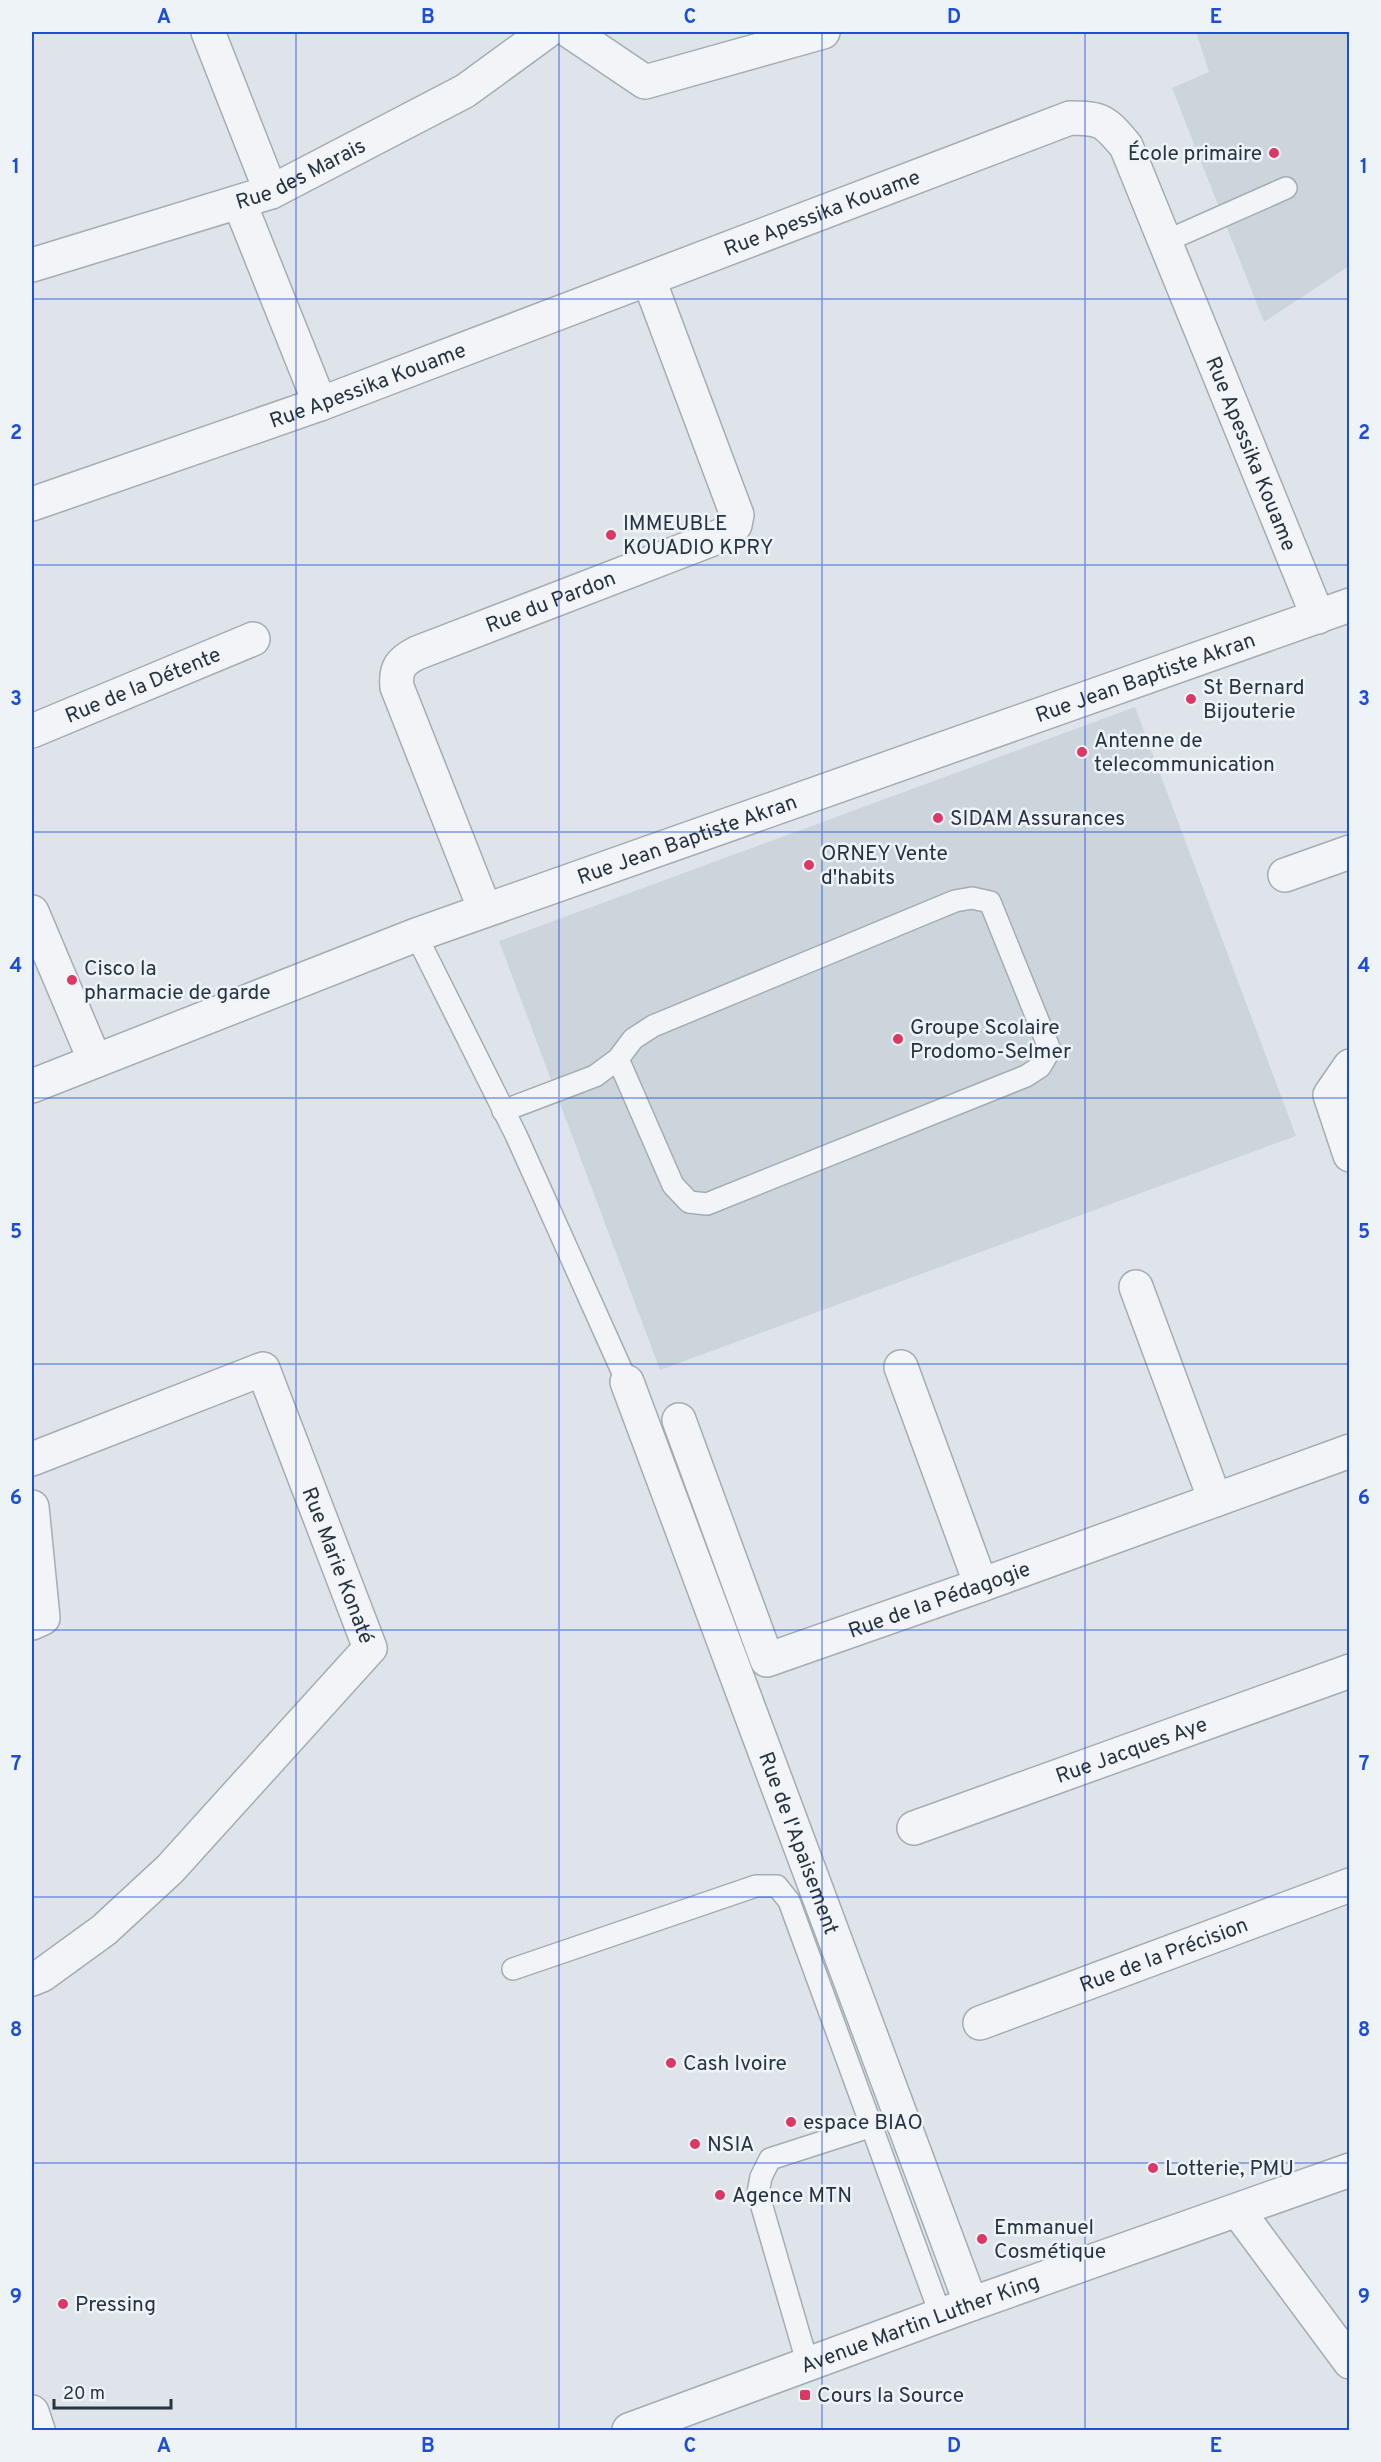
<svg xmlns="http://www.w3.org/2000/svg" width="1381" height="2462" viewBox="0 0 1381 2462" font-family="Overpass,sans-serif">
	<rect width="100%" height="100%" fill="#dfe4ea"/>
	<!-- built -->
	<g fill="#ccd4dc">
		<polygon points="1196,32 1349,32 1349,266 1264,322 1172,88 1209,72"/>
		<polygon points="1135,707 1296,1136 660,1370 499,941"/>
	</g>
	<g fill="none" stroke-linecap="round" stroke-linejoin="round">
		<!-- service casing -->
		<g stroke="#a4acb4" stroke-width="24">
			<g id="service">
				<polyline points="1164,242 1286,188"/>
				<polyline points="416,935 516,1135 627,1382"/>
				<polyline points="503,1111 595,1076 618,1059 633,1039 653,1026 955,901 972,898 990,902 1050,1050 1040,1067 1026,1076 707,1204 689,1202 673,1185 618,1059"/>
				<polyline points="513,1969 756,1886 777,1886 789,1901 941,2316"/>
				<polyline points="808,2365 758,2193 761,2177 770,2159 872,2126"/>
			</g>
		</g>
		<!-- minor casing -->
		<g stroke="#a4acb4" stroke-width="36">
			<g id="minor">
				<polyline points="208,32 271,192"/>
				<polyline points="571,32 645,82 823,32"/>
				<polyline points="240,204 320,404"/>
				<path id="s1" d="M32,504L320,404L1070,118C1102,118 1105,121 1126,146L1318,617"/>
				<path id="s2" d="M32,731L253,639"/>
				<polyline points="1285,875 1350,852"/>
				<path id="s3" d="M485,910L397,687C395,668 401,661 417,653L728,533L735,525L737,515L649,280"/>
				<polyline points="32,912 95,1061"/>
				<polyline points="1350,1066 1330,1095 1350,1155"/>
				<path id="s4" d="M32,1086L416,935L1350,605"/>
				<polyline points="1136,1287 1215,1500"/>
				<polyline points="901,1367 981,1585"/>
				<path id="s5" d="M627,1382L971,2304"/>
				<path id="s6" d="M679,1420L767,1660L981,1585L1350,1451"/>
				<path id="s7" d="M32,1459L263,1369L370,1648L170,1869L104,1930L42,1975L32,1979"/>
				<polyline points="32,1507 43,1618 32,1623"/>
				<path id="s8" d="M914,1828L1350,1671"/>
				<path id="s9" d="M980,2023L1350,1885"/>
				<polyline points="1238,2211 1350,2362"/>
				<polyline points="32,2412 38,2430"/>
			</g>
		</g>
		<!-- tertiary casing -->
		<g stroke="#a4acb4" stroke-width="36">
			<g id="tertiary">
				<path id="s10" d="M32,265L271,192L465,91L546,32"/>
				<path id="s11" d="M629,2430L971,2304L1350,2170"/>
			</g>
		</g>
		<!-- service -->
		<use href="#service" stroke="#f2f4f7" stroke-width="21"/>
		<!-- minor -->
		<use href="#minor" stroke="#f2f4f7" stroke-width="33"/>
		<!-- tertiary -->
		<use href="#tertiary" stroke="#f2f4f7" stroke-width="33"/>
	</g>
	<!-- grid -->
	<path fill="none" stroke="#1d4ed8" stroke-width="1.5" stroke-opacity="0.55" d="M296,32V2430M559,32V2430M822,32V2430M1085,32V2430M32,299H1350M32,565H1350M32,832H1350M32,1098H1350M32,1364H1350M32,1630H1350M32,1897H1350M32,2163H1350"/>
	<!-- markers -->
	<g fill="#db3864" stroke="#eef3f7" stroke-width="2">
		<circle cx="1274" cy="153" r="6"/>
		<circle cx="611" cy="535" r="6"/>
		<circle cx="1191" cy="699" r="6"/>
		<circle cx="1082" cy="752" r="6"/>
		<circle cx="938" cy="818" r="6"/>
		<circle cx="809" cy="865" r="6"/>
		<circle cx="72" cy="980" r="6"/>
		<circle cx="898" cy="1039" r="6"/>
		<circle cx="671" cy="2063" r="6"/>
		<circle cx="791" cy="2122" r="6"/>
		<circle cx="695" cy="2144" r="6"/>
		<circle cx="1153" cy="2168" r="6"/>
		<circle cx="720" cy="2195" r="6"/>
		<circle cx="982" cy="2239" r="6"/>
		<circle cx="63" cy="2304" r="6"/>
		<rect x="799" y="2389" width="12" height="12" rx="3"/>
	</g>
	<g text-anchor="middle" stroke-width="5" stroke-linejoin="round" paint-order="stroke">
		<!-- poi labels -->
		<g font-size="21" fill="#263442" stroke="#eef3f7" text-anchor="start">
			<text x="1262" y="160" text-anchor="end">École primaire</text>
			<text x="623" y="530">IMMEUBLE<tspan x="623" dy="24">KOUADIO KPRY</tspan></text>
			<text x="1203" y="694">St Bernard<tspan x="1203" dy="24">Bijouterie</tspan></text>
			<text x="1094" y="747">Antenne de<tspan x="1094" dy="24">telecommunication</tspan></text>
			<text x="950" y="825">SIDAM Assurances</text>
			<text x="821" y="860">ORNEY Vente<tspan x="821" dy="24">d'habits</tspan></text>
			<text x="84" y="975">Cisco la<tspan x="84" dy="24">pharmacie de garde</tspan></text>
			<text x="910" y="1034">Groupe Scolaire<tspan x="910" dy="24">Prodomo-Selmer</tspan></text>
			<text x="683" y="2070">Cash Ivoire</text>
			<text x="803" y="2129">espace BIAO</text>
			<text x="707" y="2151">NSIA</text>
			<text x="1165" y="2175">Lotterie, PMU</text>
			<text x="732" y="2202">Agence MTN</text>
			<text x="994" y="2234">Emmanuel<tspan x="994" dy="24">Cosmétique</tspan></text>
			<text x="75" y="2311">Pressing</text>
			<text x="817" y="2402">Cours la Source</text>
		</g>
		<!-- street labels -->
		<g font-size="21" fill="#263442" stroke="#eef3f7">
			<text dy="7" stroke="none"><textPath href="#s10" startOffset="284">Rue des Marais</textPath></text>
			<text dy="7" stroke="none"><textPath href="#s1" startOffset="842">Rue Apessika Kouame</textPath></text>
			<text dy="7" stroke="none"><textPath href="#s1" startOffset="356">Rue Apessika Kouame</textPath></text>
			<text dy="7" stroke="none"><textPath href="#s1" startOffset="1506">Rue Apessika Kouame</textPath></text>
			<text dy="7" stroke="none"><textPath href="#s3" startOffset="426">Rue du Pardon</textPath></text>
			<text dy="7" stroke="none"><textPath href="#s4" startOffset="1186">Rue Jean Baptiste Akran</textPath></text>
			<text dy="7" stroke="none"><textPath href="#s2" startOffset="120">Rue de la Détente</textPath></text>
			<text dy="7" stroke="none"><textPath href="#s4" startOffset="700">Rue Jean Baptiste Akran</textPath></text>
			<text dy="7" stroke="none"><textPath href="#s7" startOffset="458">Rue Marie Konaté</textPath></text>
			<text dy="7" stroke="none"><textPath href="#s6" startOffset="438">Rue de la Pédagogie</textPath></text>
			<text dy="7" stroke="none"><textPath href="#s8" startOffset="231">Rue Jacques Aye</textPath></text>
			<text dy="7" stroke="none"><textPath href="#s5" startOffset="492">Rue de l'Apaisement</textPath></text>
			<text dy="7" stroke="none"><textPath href="#s9" startOffset="196">Rue de la Précision</textPath></text>
			<text dy="7" stroke="none"><textPath href="#s11" startOffset="310">Avenue Martin Luther King</textPath></text>
		</g>
	</g>
	<!-- border -->
	<rect width="1381" height="2462" fill="none" stroke="#eef3f7" stroke-width="66"/>
	<!-- scale -->
	<path d="M54 2399v9h117v-9" fill="none" stroke="#263442" stroke-width="3"/>
	<text x="63" y="2399" font-size="18" fill="#263442" stroke="#eef3f7" stroke-width="4.5" paint-order="stroke">20 m</text>
	<rect x="33" y="33" width="1315" height="2396" fill="none" stroke="#1d4ed8" stroke-width="2"/>
	<g font-size="20" text-anchor="middle" font-weight="bold" fill="#1d4ed8">
		<text x="164" y="23">A</text>
		<text x="428" y="23">B</text>
		<text x="690" y="23">C</text>
		<text x="954" y="23">D</text>
		<text x="1216" y="23">E</text>
		<text x="16" y="173">1</text>
		<text x="1364" y="173">1</text>
		<text x="16" y="439">2</text>
		<text x="1364" y="439">2</text>
		<text x="16" y="705">3</text>
		<text x="1364" y="705">3</text>
		<text x="16" y="972">4</text>
		<text x="1364" y="972">4</text>
		<text x="16" y="1238">5</text>
		<text x="1364" y="1238">5</text>
		<text x="16" y="1504">6</text>
		<text x="1364" y="1504">6</text>
		<text x="16" y="1770">7</text>
		<text x="1364" y="1770">7</text>
		<text x="16" y="2036">8</text>
		<text x="1364" y="2036">8</text>
		<text x="16" y="2303">9</text>
		<text x="1364" y="2303">9</text>
		<text x="164" y="2452">A</text>
		<text x="428" y="2452">B</text>
		<text x="690" y="2452">C</text>
		<text x="954" y="2452">D</text>
		<text x="1216" y="2452">E</text>
	</g>
</svg>
